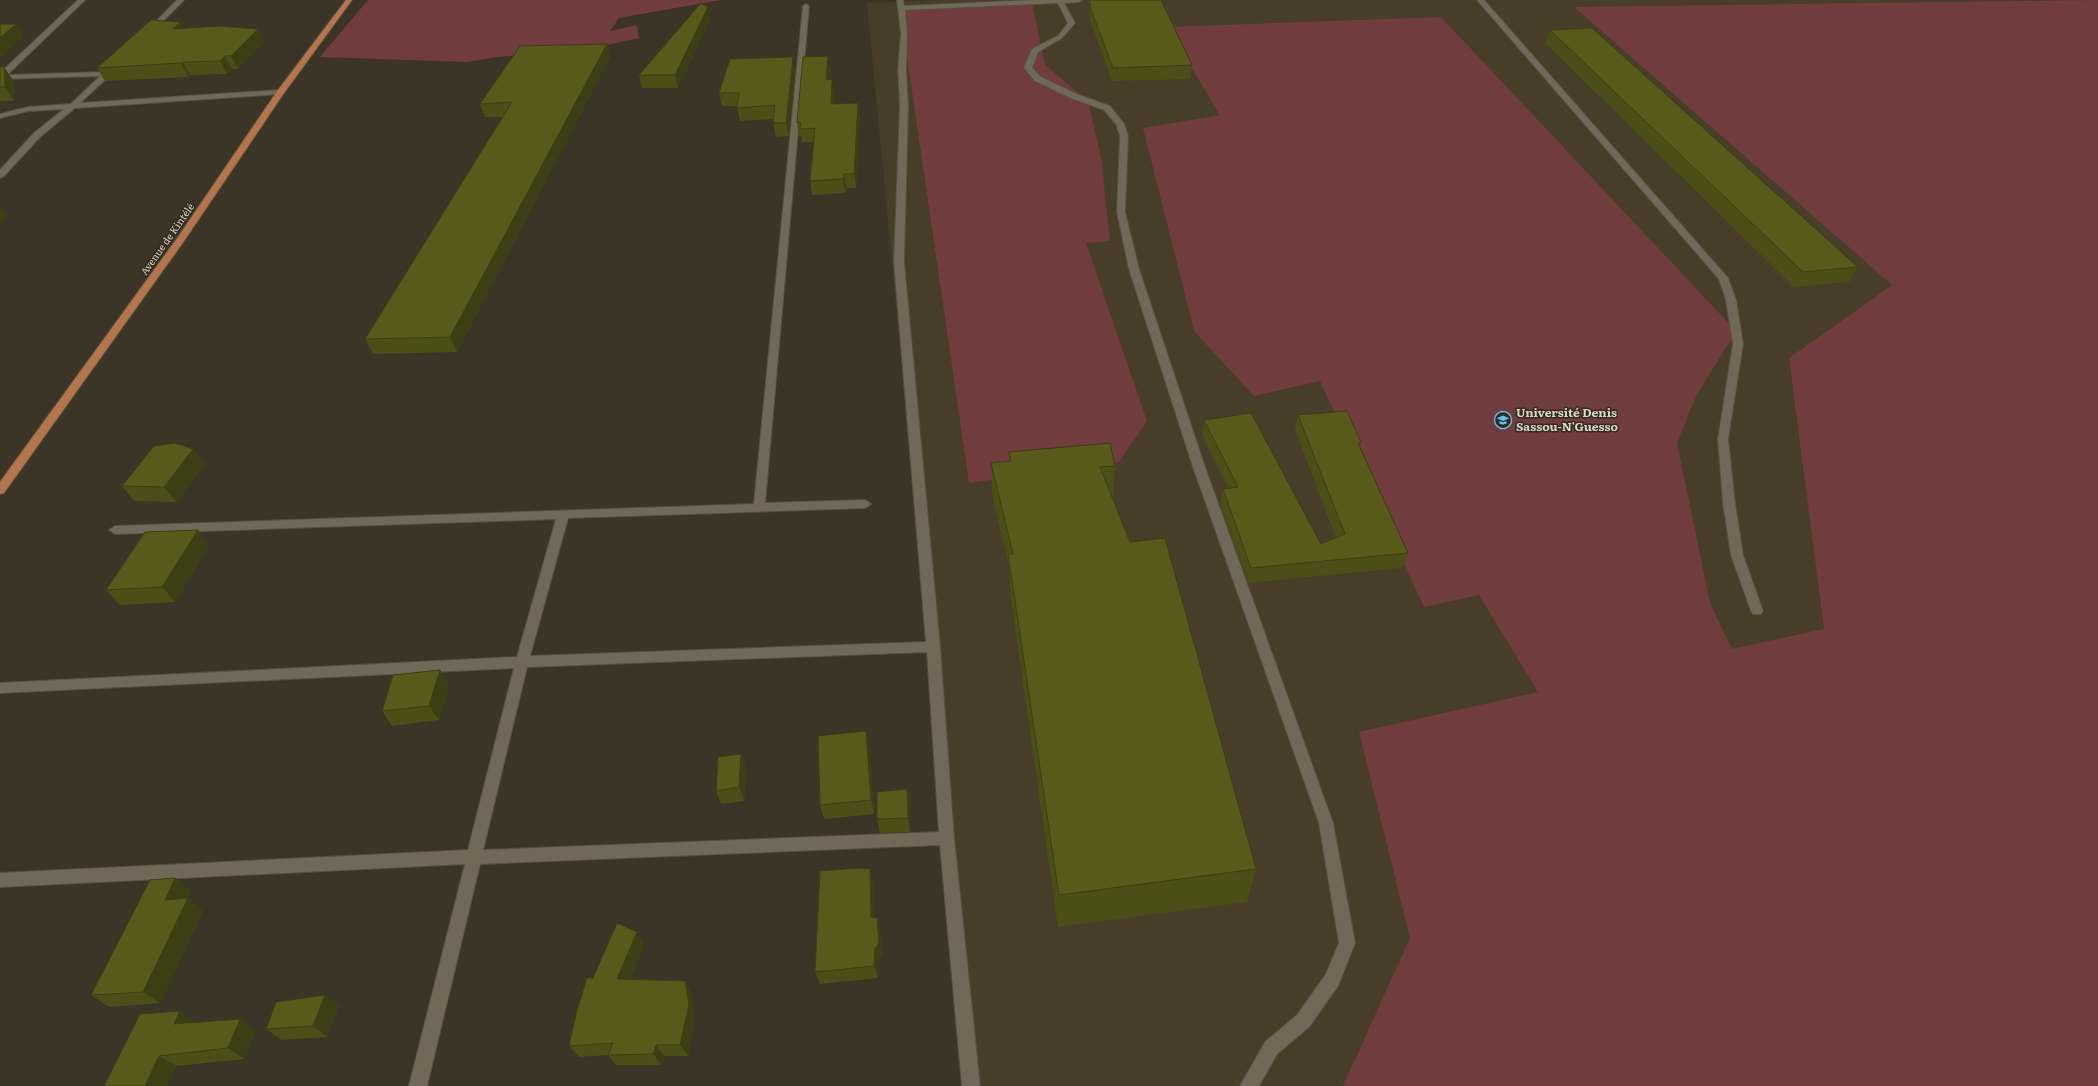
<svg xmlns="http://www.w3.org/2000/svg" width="2098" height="1086" viewBox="0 0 2098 1086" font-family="Literata,serif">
	<rect width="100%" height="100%" fill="#3c3427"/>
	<!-- built -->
	<polygon fill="#483d29" points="947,0 2098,0 2098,1086 971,1086 867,3"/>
	<!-- green -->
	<g fill="#713c3d">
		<polygon points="368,0 721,0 619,18 610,31 637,25 639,38 578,51 497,57 467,62 320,57"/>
		<polygon points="2098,0 2098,1086 1343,1086 1410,938 1359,732 1538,692 1479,595 1424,607 1320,381 1254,396 1194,331 1143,128 1220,115 1167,27 1441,17 1736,331 1696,396 1677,443 1710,603 1732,649 1824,629 1789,358 1892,285 1574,7"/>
		<polygon points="1032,2 1045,65 1088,101 1101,157 1110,241 1086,243 1147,421 1119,462 969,483 900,8"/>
	</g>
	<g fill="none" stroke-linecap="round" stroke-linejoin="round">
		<!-- minor casing -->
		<g stroke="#575044" stroke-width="2">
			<g id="minor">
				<polygon points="78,0 85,0 7,75 105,72 112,64 118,64 118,68 80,103 281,90 285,92 281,94 75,108 40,137 3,177 0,178 0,170 34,133 64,109 28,111 0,118 0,114 28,107 71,104 100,76 0,79 0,73"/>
				<polygon points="177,0 184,0 151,33 147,33 147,31"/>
				<path d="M897,0H903L904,6L1034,0H1082L1079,2L1064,3L1075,23L1062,38L1038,52L1032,68L1041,77L1079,95L1110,106L1124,124L1128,136L1125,212L1139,269L1205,467L1333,823L1355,943L1338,986L1309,1027L1277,1054L1259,1086H1240L1265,1042L1297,1015L1326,974L1339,943L1319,823L1193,467L1129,269L1117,212L1120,136L1116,124L1104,110L1073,99L1035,81L1024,68L1032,49L1058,36L1068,23L1058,3L905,10L907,34L906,70L908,105L904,262L940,647L954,838L980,1086H962L940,845L480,864L427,1086H409L465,864L0,887V873L468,850L514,668L0,693V683L517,657L556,519L115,534L109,530L115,526L754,504L803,6L806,4L809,6L765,503L865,500L871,504L865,508L568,518L530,656L926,642L894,262L900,105L898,70L901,34ZM927,652L939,832L483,850L527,667Z"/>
				<polygon points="1477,0 1484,0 1728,278 1736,300 1743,344 1728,439 1735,503 1743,555 1763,611 1761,614 1753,614 1751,611 1731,555 1723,503 1718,439 1733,344 1726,300 1719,279"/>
			</g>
		</g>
		<!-- major casing -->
		<g stroke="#575044" stroke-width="2">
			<polygon id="major" points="346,0 352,0 284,93 184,241 4,493 0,494 0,482 178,237 278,90"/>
		</g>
		<!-- minor -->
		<use href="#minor" fill="#716859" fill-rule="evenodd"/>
		<!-- major -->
		<use href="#major" fill="#b4754a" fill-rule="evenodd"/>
	</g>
	<!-- wall -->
	<g fill="#4d4d18">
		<polygon points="1089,0 1161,0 1192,65 1190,79 1112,81 1090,20"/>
		<polygon points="710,19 678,88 642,88 639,75"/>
		<polygon points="183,28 264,42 238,69 232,69 227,74 190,75 188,77 105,81 97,68"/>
		<polygon points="1550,30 1858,267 1849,282 1794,287 1545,43"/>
		<polygon points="607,44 610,57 457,352 373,354 365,339 503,117 485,117 480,104"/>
		<polygon points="0,67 13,80 14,101 0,101"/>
		<polygon points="830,69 829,79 834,92 834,104 860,117 856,188 846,188 845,193 812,195 810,181 814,142 802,142 801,136 799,136 797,122"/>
		<polygon points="795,70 789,136 776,137 773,123 774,119 740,121 737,106 722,106 719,93"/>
		<polygon points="1298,415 1361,442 1360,447 1408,553 1403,568 1248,583 1220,503 1223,489 1228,488 1202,435 1204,420 1321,544 1336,538 1295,430"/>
		<polygon points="193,449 205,464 176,502 134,501 122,486"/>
		<polygon points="1009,452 1115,466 1113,498 1256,869 1247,902 1058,927 1010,591 1009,566 993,500 991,463 1010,462"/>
		<polygon points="209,545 175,602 120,605 106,590"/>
		<polygon points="449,685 439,720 392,726 382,711"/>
		<polygon points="866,731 869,745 874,814 824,819 820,805"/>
		<polygon points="741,754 746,768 744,801 721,804 716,791"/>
		<polygon points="907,789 910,802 910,832 880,833 877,819"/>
		<polygon points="870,869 874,882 874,918 877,918 880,931 883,955 878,961 878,978 820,984 815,972"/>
		<polygon points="175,878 191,891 187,898 203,911 160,1003 109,1007 91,995"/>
		<polygon points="637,932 644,944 630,979 685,981 691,993 695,1017 688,1056 664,1056 661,1065 616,1065 608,1055 579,1057 569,1046 593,978"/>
		<polygon points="325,995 339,1006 327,1037 281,1040 266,1029"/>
		<polygon points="196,1023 255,1031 244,1059 177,1066 104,1086"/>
	</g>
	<!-- shaded-wall -->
	<g fill="#3e3e14">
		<polygon points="708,7 710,19 678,88 675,75"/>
		<polygon points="180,22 187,35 173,29"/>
		<polygon points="16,24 24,36 0,58 0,38"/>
		<polygon points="258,29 264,42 238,69 231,56"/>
		<polygon points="607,44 610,57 457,352 450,337"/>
		<polygon points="225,56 232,69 227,74 220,61"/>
		<polygon points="828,56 830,69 828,93 826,80"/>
		<polygon points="793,57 795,70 789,136 786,123"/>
		<polygon points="183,62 190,75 188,77 181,63"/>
		<polygon points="4,67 13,80 14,101 5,87"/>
		<polygon points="832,79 834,92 833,118 831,104"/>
		<polygon points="858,103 860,117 856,188 854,174"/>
		<polygon points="844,174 846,188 845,193 843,179"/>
		<polygon points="0,205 8,216 0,225"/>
		<polygon points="193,449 205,464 176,502 164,487"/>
		<polygon points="198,530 209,545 175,602 162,587"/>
		<polygon points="440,670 449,685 439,720 429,706"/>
		<polygon points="866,731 869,745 874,814 871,800"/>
		<polygon points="741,754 746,768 744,801 739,787"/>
		<polygon points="907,789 910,802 910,832 908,818"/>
		<polygon points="870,869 874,882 874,929 871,917"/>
		<polygon points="175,878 191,891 180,912 165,900"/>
		<polygon points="188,898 203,911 160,1003 143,992"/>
		<polygon points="877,918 880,931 883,955 878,961 878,978 874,966 875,949"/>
		<polygon points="637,932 644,944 625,990 617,979"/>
		<polygon points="685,981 691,993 695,1017 688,1056 680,1045"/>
		<polygon points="325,995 339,1006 327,1037 313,1026"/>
		<polygon points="180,1011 197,1023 174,1024"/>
		<polygon points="240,1019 255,1031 244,1059 228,1048"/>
		<polygon points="656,1045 664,1056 661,1065 653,1054"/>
		<polygon points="159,1056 177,1066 168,1086 145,1086"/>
	</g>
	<!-- building -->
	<g fill="#59591c" stroke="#3e3e14">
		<polygon points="1090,0 1161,0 1192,65 1113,68 1090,7"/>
		<polygon points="701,3 708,7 675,75 639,75"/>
		<polygon points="151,20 180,22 173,29 219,26 258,29 231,56 225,56 220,61 183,62 181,63 97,68"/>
		<polygon points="0,24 16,24 0,38"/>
		<polygon points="1592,28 1858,267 1803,272 1550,30"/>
		<polygon points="607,44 450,337 365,339 512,102 480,104 520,46"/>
		<polygon points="828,56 826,80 832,79 831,104 858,103 854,174 844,174 843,179 810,181 815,128 800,129 801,122 797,122 803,57"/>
		<polygon points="793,57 786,123 773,123 775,105 737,108 739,93 719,93 730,59"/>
		<polygon points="0,67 4,67 5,87 0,87"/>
		<polygon points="1347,411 1361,442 1358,443 1408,553 1251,568 1223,489 1238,487 1204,420 1251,413 1321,544 1345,534 1298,415"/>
		<polygon points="175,443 193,449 164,487 122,486 154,446"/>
		<polygon points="1110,443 1115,466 1100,467 1130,542 1165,538 1256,869 1059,895 1008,554 1013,554 991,463 1011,461 1009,452"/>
		<polygon points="198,530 162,587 106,590 145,532"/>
		<polygon points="440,670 429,706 382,711 393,675"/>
		<polygon points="866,731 871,800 820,805 818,736"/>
		<polygon points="741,754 739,787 716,791 718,757"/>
		<polygon points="907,789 908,818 877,819 877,792"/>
		<polygon points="859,868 870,869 871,917 877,918 879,943 875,949 874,966 815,972 820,871"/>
		<polygon points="175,878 165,900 188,898 143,992 91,995 150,880"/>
		<polygon points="617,923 637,932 617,979 685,981 689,1005 680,1045 656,1045 653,1054 608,1055 613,1043 569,1046 577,1010 587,978 593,978"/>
		<polygon points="325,995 313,1026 266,1029 276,1002"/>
		<polygon points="180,1011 174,1024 240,1019 228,1048 159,1056 145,1086 104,1086 140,1014"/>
	</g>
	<!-- icons -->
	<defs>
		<g id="university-ring" transform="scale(0.9)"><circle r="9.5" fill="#322a1d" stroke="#65c4ef" stroke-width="1.5"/><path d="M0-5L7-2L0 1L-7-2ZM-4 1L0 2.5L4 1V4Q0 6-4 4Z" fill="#65c4ef"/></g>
	</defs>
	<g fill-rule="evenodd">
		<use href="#university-ring" x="1503" y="420"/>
	</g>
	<g text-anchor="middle" stroke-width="3" stroke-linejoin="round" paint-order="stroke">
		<!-- far-street labels -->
		<g font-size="10" fill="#dcd7ce" stroke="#322a1d">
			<text transform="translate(167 239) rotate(-55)" y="4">Avenue de Kintélé</text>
		</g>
		<!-- poi labels -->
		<g font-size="12" font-weight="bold" fill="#dcd7ce" stroke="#322a1d" text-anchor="start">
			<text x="1516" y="417">Université Denis<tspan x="1516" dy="14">Sassou-N'Guesso</tspan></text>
		</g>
	</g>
</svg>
